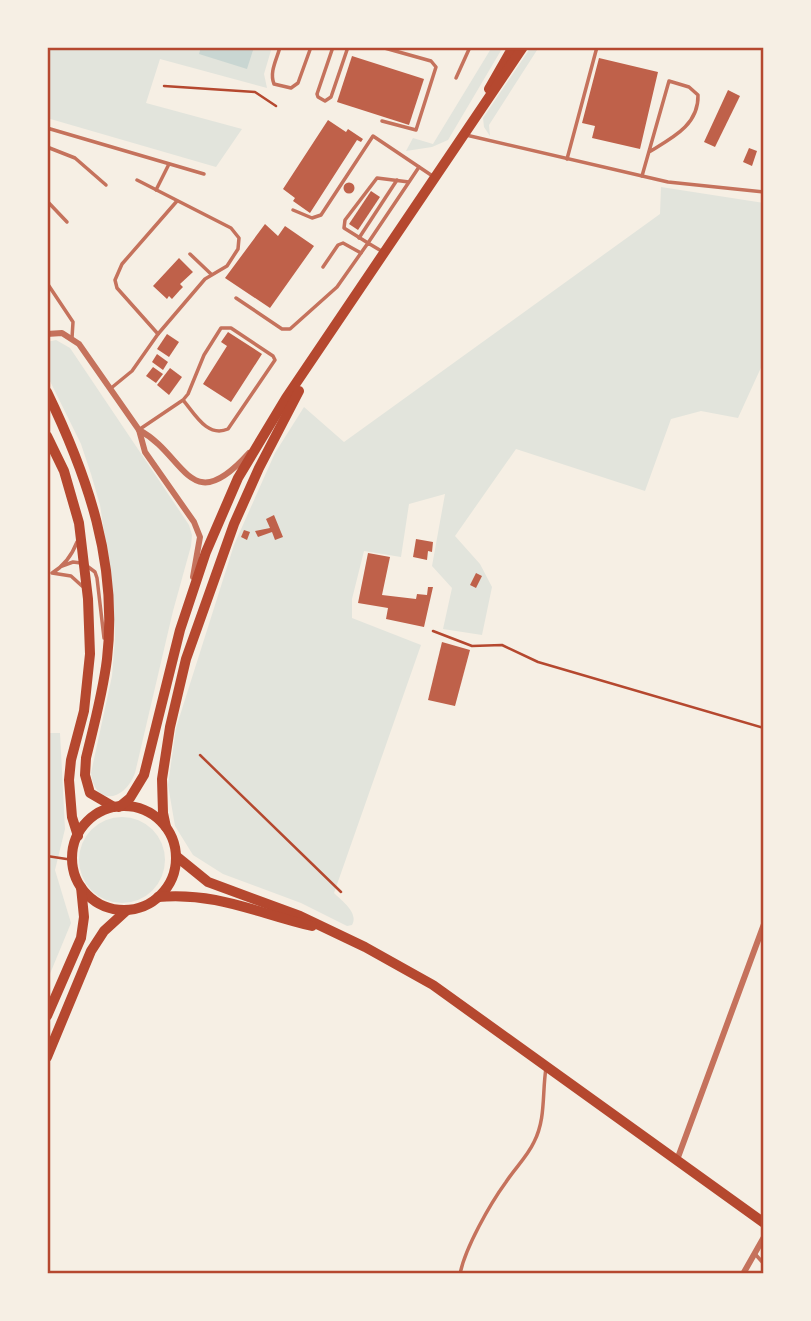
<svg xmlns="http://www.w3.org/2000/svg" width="811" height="1321" viewBox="0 0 811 1321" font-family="Karla,sans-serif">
	<rect width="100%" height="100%" fill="#f6efe4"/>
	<!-- green -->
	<g fill="#e2e4dc">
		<polygon points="47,47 272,47 264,74 267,88 160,59 146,103 242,129 216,167 47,118"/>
		<polygon points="492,47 503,47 448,140 432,147 406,151 413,138 433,144"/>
		<polygon points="531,47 539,47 489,125 490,136 484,127 483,118"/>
		<path d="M661,187L764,203V361L738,418L701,411L671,419L645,491L516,449L455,536L480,564L492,587L482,635L443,629L452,588L432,566L445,494L409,504L401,557L364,551L352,599V618L421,645L334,893C342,901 359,913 352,925L347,926L301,903L223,874L193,855L175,826L168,785L176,728L234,545L275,453L304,407L344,442L660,214Z"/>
		<path d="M56,340L70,348L189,525L192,535L191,546L173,611L135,773C125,801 95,807 91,773L112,676L115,638L112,584L100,505L91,474L81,444L47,375V342Z"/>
		<polygon points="47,733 60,733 65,829 55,870 71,923 47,981"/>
		<circle cx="122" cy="860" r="43"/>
	</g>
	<!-- water -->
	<polygon fill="#c9d6d2" points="201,47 254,47 247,69 199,54"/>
	<!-- building -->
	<g fill="#bf614a">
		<polygon points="352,56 424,79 409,125 337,102"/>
		<polygon points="599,58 658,72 640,149 592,138 595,126 582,123"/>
		<polygon points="728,90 740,96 715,147 704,142"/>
		<polygon points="328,120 346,132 348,129 363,139 361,142 357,140 310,213 293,201 295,198 283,189"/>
		<polygon points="749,148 757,151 752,166 743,162"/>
		<circle cx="349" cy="188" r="5.5"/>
		<polygon points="371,191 380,197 358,230 349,224"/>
		<polygon points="265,224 278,236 285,226 314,246 270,308 225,278"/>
		<polygon points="179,258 193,272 180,284 183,287 180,290 172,299 169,296 167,299 153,286"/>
		<polygon points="228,332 262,354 231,402 203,384 227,346 221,342"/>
		<polygon points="167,334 179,342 169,357 157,349"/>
		<polygon points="157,354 168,362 163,370 152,362"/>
		<polygon points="153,367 163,374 156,383 146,376"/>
		<polygon points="170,368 182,377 169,395 157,385"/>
		<polygon points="274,515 283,537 275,540 272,532 258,537 255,531 270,528 266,519"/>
		<polygon points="244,530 250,532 247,540 241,537"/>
		<polygon points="416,539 433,542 432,552 428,551 427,560 413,557"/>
		<polygon points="368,553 390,557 382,595 416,599 417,594 427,595 428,587 433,587 424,627 386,619 388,608 358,603"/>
		<polygon points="476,573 482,576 476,588 470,585"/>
		<polygon points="442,642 470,650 455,706 428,700"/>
	</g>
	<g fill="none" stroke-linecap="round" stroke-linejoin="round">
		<!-- path -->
		<g stroke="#b5482f" stroke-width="2.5">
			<polyline points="164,86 255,92 276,106"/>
			<polyline points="433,631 472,646 502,645 538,662 764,728"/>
			<polyline points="200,755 341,892"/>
			<polyline points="47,856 73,860"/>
		</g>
		<!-- service -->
		<g stroke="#c5725c" stroke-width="3.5">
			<path d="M280,47C277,59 269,72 274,84L291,88L298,83L311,47"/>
			<polyline points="333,47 317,94 318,97 325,101 331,97 348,47"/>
			<polyline points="381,47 431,61 436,67 416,130 382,121"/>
			<polyline points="456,78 470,47"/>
			<polyline points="47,128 204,174"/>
			<polyline points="466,135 668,182 764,192"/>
			<polyline points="47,147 75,158 106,185"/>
			<polyline points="567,159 597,47"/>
			<path d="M642,176L669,81L689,87L698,95C699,125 672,138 649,152"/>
			<polyline points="409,182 368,243 344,228 345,220 377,178 409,182 419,167"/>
			<polyline points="156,190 169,164"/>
			<polyline points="47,201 67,222"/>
			<polyline points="293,210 312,218 321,215 373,136 434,177"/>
			<polyline points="359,238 397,180"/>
			<polyline points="190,254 211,274"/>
			<polyline points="323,267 338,245 343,243 361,253"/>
			<polyline points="47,283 73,322 72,338"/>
			<polyline points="236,298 282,329 290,329 337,287 368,243 383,252"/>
			<polyline points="158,334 117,288 115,280 122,264 177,201"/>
			<polyline points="110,389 132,371 158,334 205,279 227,266 238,249 239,238 231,228 137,180"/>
			<path d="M140,429L183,400C195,414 207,438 228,429L275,360L273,356L231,328H221L204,355L188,394L183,400"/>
			<path d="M77,542C72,555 64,566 52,573L71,576L82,586"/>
			<polyline points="62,566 73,562 81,563"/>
			<polyline points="87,566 95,572 97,578 104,638"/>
			<polyline points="756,1255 764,1264"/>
			<path d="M460,1274C465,1248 490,1204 506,1182C515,1168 527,1157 534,1142C546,1119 542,1093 546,1068"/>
		</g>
		<!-- minor -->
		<g stroke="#c5725c" stroke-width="6">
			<polyline points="47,334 62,333 79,344 139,430 145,452 194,522 200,537 193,577"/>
			<path d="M139,430C186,455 189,520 249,453"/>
			<polyline points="677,1160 764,924"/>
			<polyline points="743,1274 764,1237"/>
		</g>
		<!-- primary -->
		<g stroke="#b5482f" stroke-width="10">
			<polyline points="489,89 513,47"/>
			<path d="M47,392C88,477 118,563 107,659C103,692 94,725 86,758L85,775L90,793L114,807"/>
			<polyline points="47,436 64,471 79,523 88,599 90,654 84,711 71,760 69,780 72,817 78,836"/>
			<circle cx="124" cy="858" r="52"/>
			<polyline points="119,807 130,798 144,775 180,630 206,552 238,478 286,398 523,47"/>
			<polyline points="166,827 163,813 162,779 170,727 186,659 234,524 259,468 299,391"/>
			<polyline points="176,856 208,882 300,916 365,947 433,985 764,1223"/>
			<path d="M158,897C218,892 256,913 312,926"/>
			<polyline points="47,1016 81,938 84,917 81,887"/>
			<polyline points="47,1057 91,951 104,931 127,910"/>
		</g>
	</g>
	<!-- border -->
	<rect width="811" height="1321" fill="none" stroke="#f6efe4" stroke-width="98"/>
	<rect x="49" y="49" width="713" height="1223" fill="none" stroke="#b5482f" stroke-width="2.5"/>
</svg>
